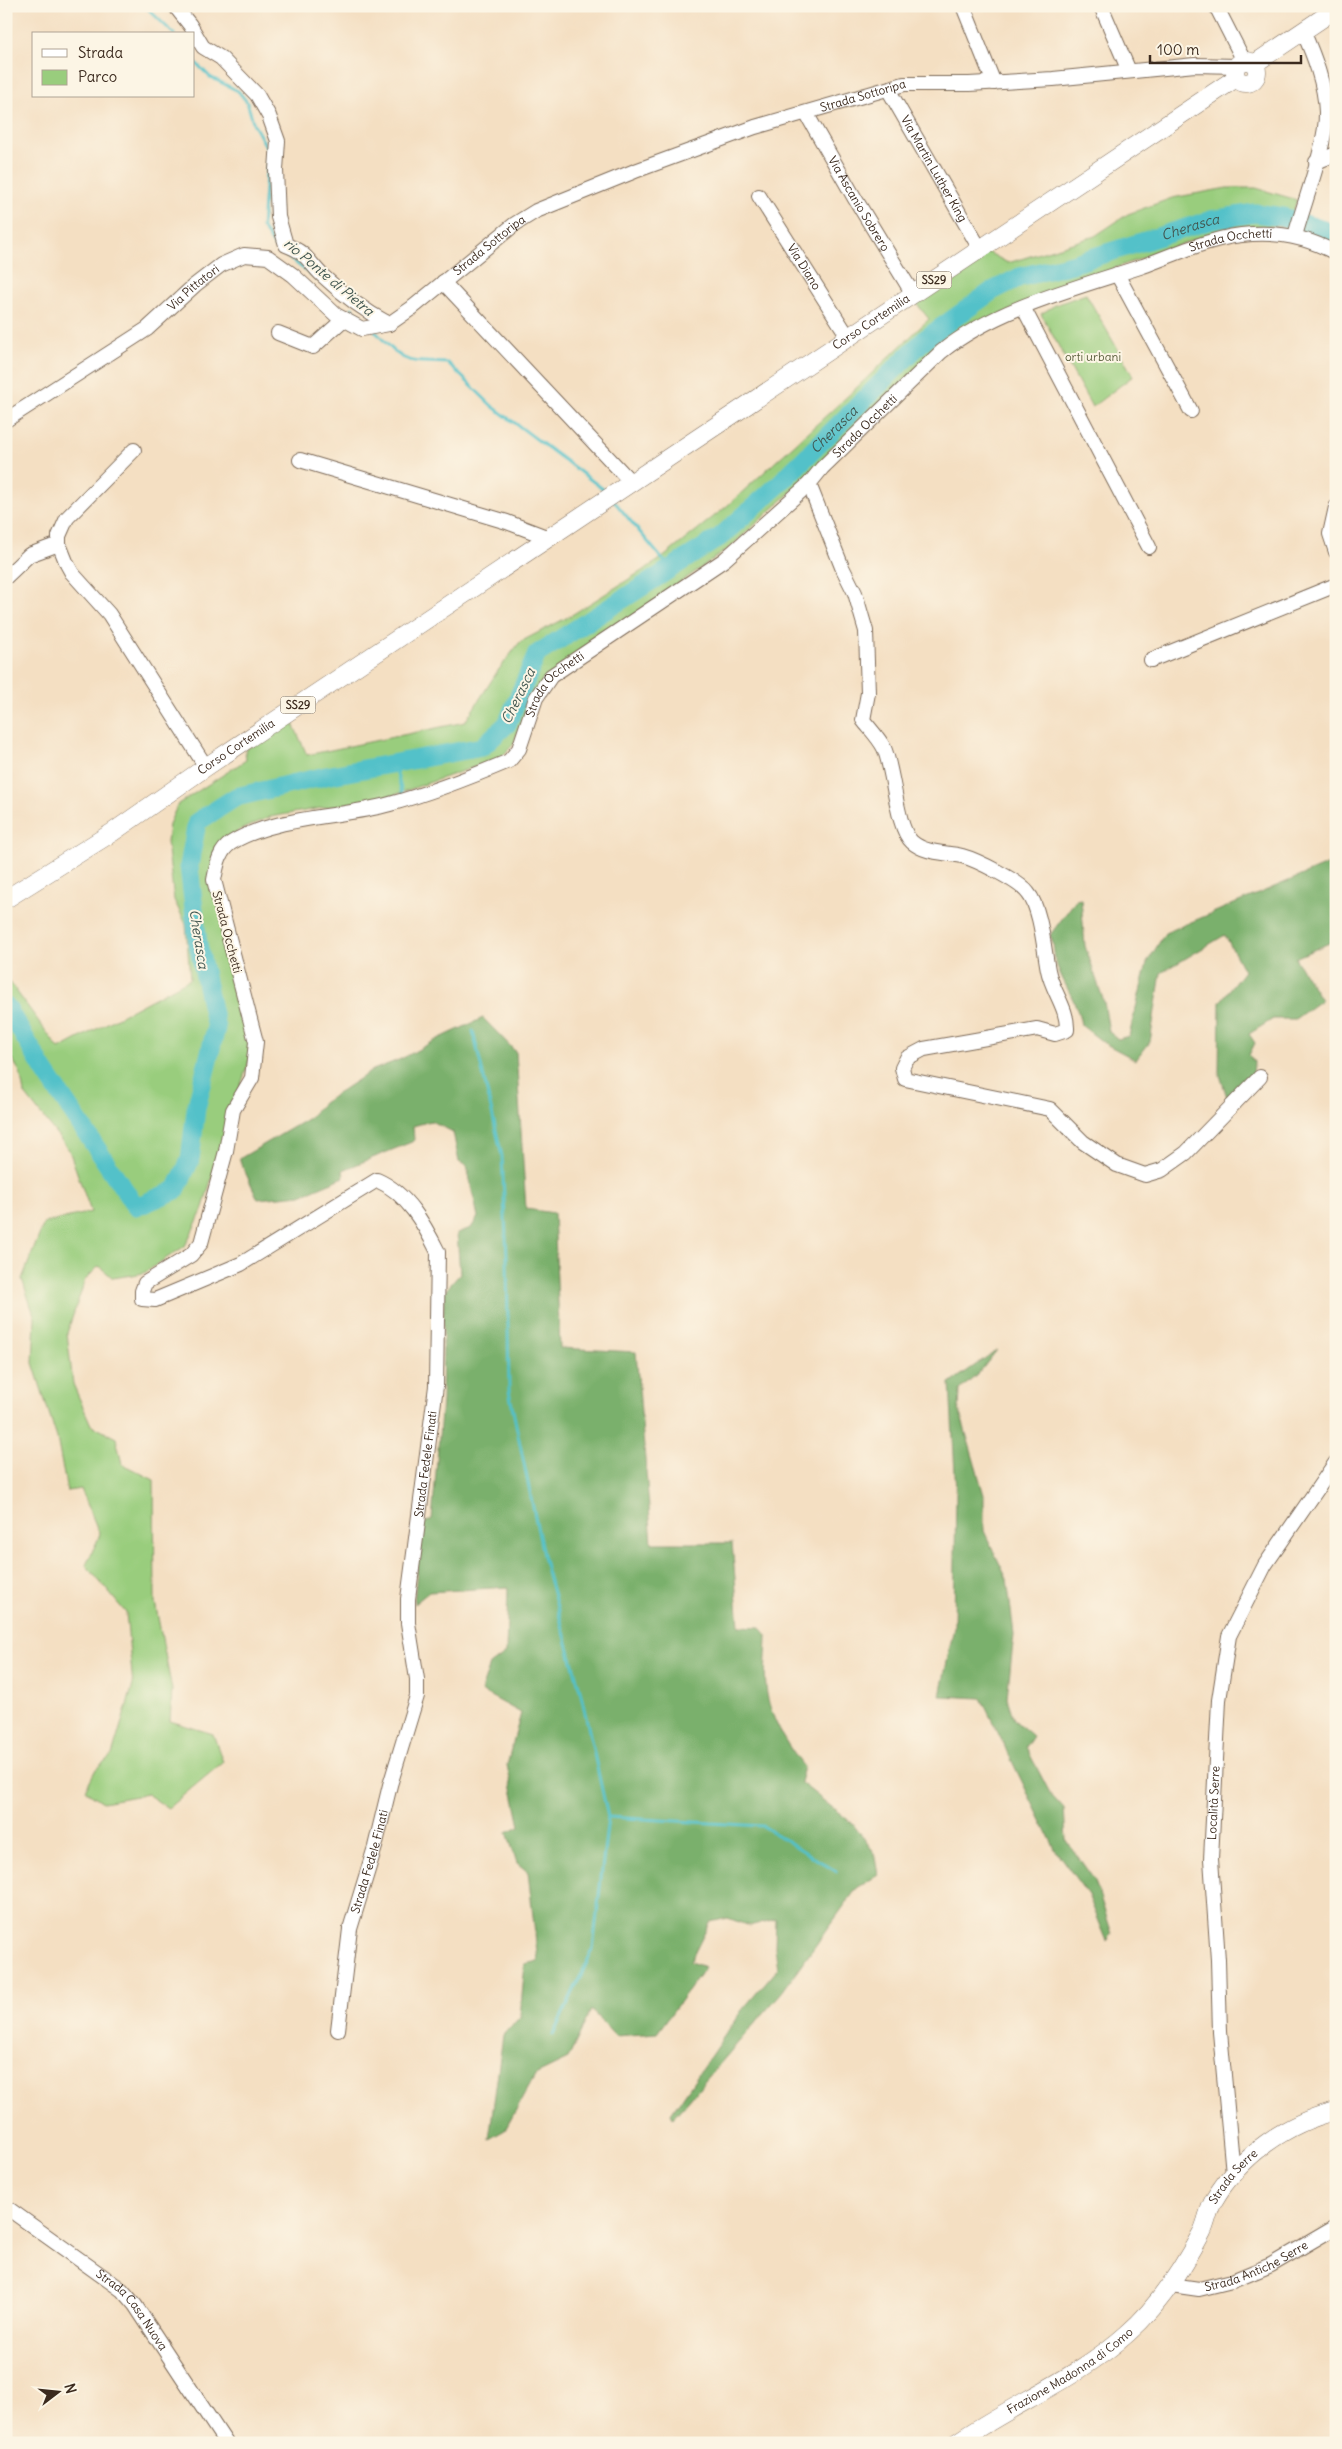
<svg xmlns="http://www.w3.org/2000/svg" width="1342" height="2449" viewBox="0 0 1342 2449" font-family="Delius,sans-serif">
	<rect width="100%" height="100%" fill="#fcf5e5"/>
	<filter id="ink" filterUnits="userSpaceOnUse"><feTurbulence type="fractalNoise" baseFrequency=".02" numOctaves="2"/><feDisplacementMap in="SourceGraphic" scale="10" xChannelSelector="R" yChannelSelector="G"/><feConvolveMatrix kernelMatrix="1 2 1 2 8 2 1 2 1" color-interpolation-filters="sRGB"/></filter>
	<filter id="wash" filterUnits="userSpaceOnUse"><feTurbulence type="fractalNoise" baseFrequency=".0096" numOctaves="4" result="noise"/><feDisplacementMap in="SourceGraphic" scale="20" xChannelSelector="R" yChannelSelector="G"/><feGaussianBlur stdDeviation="1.12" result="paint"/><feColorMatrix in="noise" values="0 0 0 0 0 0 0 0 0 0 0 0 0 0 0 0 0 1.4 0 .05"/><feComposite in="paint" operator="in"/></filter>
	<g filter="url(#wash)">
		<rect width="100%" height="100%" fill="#f4dfc2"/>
		<!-- green -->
		<g fill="#99cd7d" stroke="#6a7c4e">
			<polygon points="1227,188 1256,188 1297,200 1288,226 1230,227 1112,269 958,332 810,475 728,549 665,593 530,700 513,745 500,758 391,796 270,817 240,830 222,842 213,858 249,1038 250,1058 226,1129 202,1211 185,1246 144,1273 113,1278 99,1266 85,1280 67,1333 73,1384 91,1425 116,1438 122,1464 154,1480 155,1602 172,1690 170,1721 213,1734 223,1762 168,1808 147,1794 103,1802 85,1790 96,1769 112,1755 133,1685 126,1613 86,1565 100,1535 81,1489 67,1491 57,1438 33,1363 35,1318 22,1279 44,1223 91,1212 69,1150 24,1093 20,1072 6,1049 6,977 59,1049 190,979 186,924 174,900 167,842 169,824 178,804 246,760 245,750 291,719 307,755 465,722 497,672 520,642 570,616 661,559 727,506 852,392 929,319 913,299 986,251 1008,263 1095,236 1128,214 1172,198"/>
			<polygon points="1086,294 1133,376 1092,407 1041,314 1055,305"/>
		</g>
		<!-- forest -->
		<g fill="#7ab06c" stroke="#5a6d45">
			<path d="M1336,861V940L1295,958L1321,1000L1295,1019H1273L1249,1034L1255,1043L1249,1055L1254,1062L1253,1074L1227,1097L1219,1072L1220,1002L1244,971L1225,935L1161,973L1150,1042L1136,1060L1104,1043L1081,1025C1078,1003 1065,987 1057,966C1053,956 1055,945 1050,935L1076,900L1081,899L1085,946L1104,1002L1109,1032L1118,1039L1129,1036L1147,963L1165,933Z"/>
			<path d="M483,1018L516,1052L526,1209L554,1213L560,1348L636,1352L652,1543H732L739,1626L760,1627L767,1635C767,1652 764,1670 766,1687C769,1717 786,1744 804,1767L800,1782L852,1823L874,1852L878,1875L857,1888L782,1992L673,2118L671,2114L742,2010L778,1968L775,1948L776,1919L749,1926L728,1918L710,1922L690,1962L705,1967L657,2033L615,2036L591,2010L568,2059L535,2075L505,2130L489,2139L503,2035L520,2017L525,1964L538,1961L528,1872L517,1863L507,1832L520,1826L507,1765L521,1713L481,1691L490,1665L506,1653L508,1587L429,1592L414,1604L421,1525L432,1519L442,1401L444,1292L460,1274L457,1233L471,1228L478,1217L467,1166L459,1162L453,1132L431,1121L413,1126L414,1141L343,1170L344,1177L301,1195L258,1199L239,1159L309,1118L323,1103L373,1070L401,1059L438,1039Z"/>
			<polygon points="997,1350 979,1373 960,1390 959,1409 984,1495 984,1531 1007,1579 1014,1634 1007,1698 1014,1720 1033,1736 1026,1747 1051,1795 1064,1809 1066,1840 1095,1881 1112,1934 1107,1941 1088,1895 1056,1851 981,1698 940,1696 954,1627 956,1492 950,1383"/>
		</g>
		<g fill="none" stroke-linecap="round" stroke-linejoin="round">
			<!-- stream -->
			<g stroke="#53c1c9" stroke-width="3">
				<polyline points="145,6 174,34"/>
				<polyline points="194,61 210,77 238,91 247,102 254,125 268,150 262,227 275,247 318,280"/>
				<polyline points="352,308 367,323"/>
				<path d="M375,331C406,365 403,361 448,363L492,406L607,492"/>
				<polyline points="614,501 663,560 675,566"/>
				<polyline points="394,762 403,797"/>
				<polyline points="473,1031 502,1156 507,1258 509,1391 544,1560 580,1690 608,1817 593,1949 553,2035"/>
				<polyline points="608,1817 763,1826 837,1872"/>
			</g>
			<!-- river -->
			<path stroke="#53c1c9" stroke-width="19" id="s1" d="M6,1006L44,1070L136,1207L176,1190L190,1160L196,1109L216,1028L198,944L189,866L197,822L236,797L326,776L482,747L507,724L537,654L720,537L777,486L925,339L992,291L1020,277L1072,264L1211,220L1255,213L1283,217L1336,234"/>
		</g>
	</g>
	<g filter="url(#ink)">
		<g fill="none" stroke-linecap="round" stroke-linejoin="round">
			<!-- minor casing -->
			<g stroke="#7c6957" stroke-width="16">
				<g id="minor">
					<path d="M175,6L190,25L203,47L221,58L257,95L269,116L278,141L276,170L278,217L286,245C308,253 308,262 323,276C343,295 365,311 389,324"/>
					<polyline points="963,6 994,83"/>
					<polyline points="1101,6 1129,71"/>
					<polyline points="1216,6 1244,61"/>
					<path id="s2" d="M888,89L980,249"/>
					<path id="s3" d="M806,113L854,197L913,294"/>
					<polyline points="1316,162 1336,154"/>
					<path id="s4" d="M759,196L849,338"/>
					<path d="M1295,236C1304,202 1327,144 1326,112C1325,84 1314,56 1303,31"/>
					<polyline points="1117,274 1191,411"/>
					<polyline points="443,282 631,482"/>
					<polyline points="1023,307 1149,547"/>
					<polyline points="278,333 313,347 344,319"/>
					<path id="s5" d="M6,420L147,329L195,285L221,265L244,255L268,257L293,275L336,315L362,329L389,324L412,308L515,224L536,211L635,171L755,127L904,84H969L1053,79L1195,65L1236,66"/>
					<polyline points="134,450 67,518 59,536 59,544 67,564 72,573 109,614 206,767"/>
					<polyline points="300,460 507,522 549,538"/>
					<path d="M809,484L842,567L855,593L866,631L868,693L863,720C870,729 879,738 884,748C894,770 896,828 912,842C926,854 945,852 962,856C977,860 1019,881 1028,893C1041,908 1044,950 1048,970C1052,991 1068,1008 1067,1030L1055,1034L1037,1029L924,1049L907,1058L902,1068L905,1079L1050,1109L1083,1142L1117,1165L1145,1175L1162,1170L1186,1153L1260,1077"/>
					<polyline points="1336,507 1330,534 1336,552"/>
					<polyline points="6,577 29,555 59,544"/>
					<polyline points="1151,660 1336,585"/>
					<path id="s6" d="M338,2030L350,1929L375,1847L390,1785L417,1696V1679L408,1623V1599L436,1386L438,1252C424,1224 407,1193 377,1180L241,1264L155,1300L142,1299V1291L145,1283L191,1255L201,1243L226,1151L233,1110L252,1078L256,1042L214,880C217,866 218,852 231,843C275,816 341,818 390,804C430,793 471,777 509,761L519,749L536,698L551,676L724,560L809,484L822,468L941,352C996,308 1076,288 1143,266C1178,253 1214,236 1252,234C1283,232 1309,238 1336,253"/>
					<path id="s7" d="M1233,2173L1220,2032L1218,1960L1211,1859L1219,1700L1229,1636L1265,1565L1336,1462"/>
					<path id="s8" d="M6,2207L122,2290L135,2305L226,2443"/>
					<path id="s9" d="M1171,2285L1199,2289L1232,2281L1271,2265L1336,2227"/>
				</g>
			</g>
			<!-- major casing -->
			<g stroke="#7c6957" stroke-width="19">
				<g id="major">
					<circle cx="1246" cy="72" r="11"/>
					<polyline points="1254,64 1336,9"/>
					<path id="s10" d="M6,899L113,832L206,767L1236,78"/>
					<path id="s11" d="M956,2443C1012,2404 1077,2379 1128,2333C1159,2306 1183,2268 1202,2232C1207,2222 1208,2210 1214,2200C1240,2156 1286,2123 1336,2111"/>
				</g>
			</g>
			<!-- minor -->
			<use href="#minor" stroke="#fff" stroke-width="14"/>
			<!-- major -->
			<use href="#major" stroke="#fff" stroke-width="18"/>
		</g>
	</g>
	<g text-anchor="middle" stroke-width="4" stroke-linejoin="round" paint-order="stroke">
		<!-- shield labels -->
		<g fill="#fcf5e5" stroke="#75675a" stroke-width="1">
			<rect x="916.5" y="271.5" width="35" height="17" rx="4"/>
			<rect x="280.5" y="696.5" width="35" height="17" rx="4"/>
		</g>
		<g font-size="11" font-weight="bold" fill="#3b2a1e">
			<text x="934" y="284">SS29</text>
			<text x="298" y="709">SS29</text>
		</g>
		<!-- street labels -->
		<g font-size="12" fill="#3b2a1e" stroke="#fcf5e5">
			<text dy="4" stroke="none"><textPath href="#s5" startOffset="994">Strada Sottoripa</textPath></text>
			<text dy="4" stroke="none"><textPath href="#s2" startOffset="92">Via Martin Luther King</textPath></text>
			<text dy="4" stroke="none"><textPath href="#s3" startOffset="105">Via Ascanio Sobrero</textPath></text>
			<text dy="4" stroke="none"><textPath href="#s6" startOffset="2868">Strada Occhetti</textPath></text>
			<text dy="4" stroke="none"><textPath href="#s5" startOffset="589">Strada Sottoripa</textPath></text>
			<text dy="4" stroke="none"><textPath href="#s4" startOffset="84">Via Diano</textPath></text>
			<text dy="4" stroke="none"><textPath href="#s5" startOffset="230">Via Pittatori</textPath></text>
			<text dy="4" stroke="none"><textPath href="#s10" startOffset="1040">Corso Cortemilia</textPath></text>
			<text dy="4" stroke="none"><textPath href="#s6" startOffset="2449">Strada Occhetti</textPath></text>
			<text dy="4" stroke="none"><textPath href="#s6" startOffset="2042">Strada Occhetti</textPath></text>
			<text dy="4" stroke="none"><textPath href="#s10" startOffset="276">Corso Cortemilia</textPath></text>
			<text transform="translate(227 932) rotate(75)" y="4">Strada Occhetti</text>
			<text dy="4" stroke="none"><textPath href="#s6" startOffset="578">Strada Fedele Finati</textPath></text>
			<text dy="4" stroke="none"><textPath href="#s7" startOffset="371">Località Serre</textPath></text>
			<text dy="4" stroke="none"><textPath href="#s6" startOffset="172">Strada Fedele Finati</textPath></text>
			<text dy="4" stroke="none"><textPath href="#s11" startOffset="395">Strada Serre</textPath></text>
			<text dy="4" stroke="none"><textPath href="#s9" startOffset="90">Strada Antiche Serre</textPath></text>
			<text dy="4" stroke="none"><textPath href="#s8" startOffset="164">Strada Casa Nuova</textPath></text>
			<text dy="4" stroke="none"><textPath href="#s11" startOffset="135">Frazione Madonna di Como</textPath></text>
		</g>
		<!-- park labels -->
		<g font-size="12" fill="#575b3a" stroke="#fcf5e5">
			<text x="1093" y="361">orti urbani</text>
		</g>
		<!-- water labels -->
		<g font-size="14" font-style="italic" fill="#425751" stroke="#fcf5e5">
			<text dy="5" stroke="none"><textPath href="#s1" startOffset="1861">Cherasca</textPath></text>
			<text transform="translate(329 277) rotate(40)" y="5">rio Ponte di Pietra</text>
			<text dy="5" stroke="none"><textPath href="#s1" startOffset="1441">Cherasca</textPath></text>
			<text transform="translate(518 696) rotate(-64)" y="5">Cherasca</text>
			<text transform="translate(199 939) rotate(81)" y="5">Cherasca</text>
		</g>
	</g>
	<!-- margin -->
	<rect width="1342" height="2449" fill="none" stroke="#fcf5e5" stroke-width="25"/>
	<!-- legend -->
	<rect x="32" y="32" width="162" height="65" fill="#fcf5e5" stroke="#afa495"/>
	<rect x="42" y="49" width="25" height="8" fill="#ffffff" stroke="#afa495"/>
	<text x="78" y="58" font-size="15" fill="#3b2a1e">Strada</text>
	<rect x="42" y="70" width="25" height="15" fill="#99cd7d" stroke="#afa495"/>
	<text x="78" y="82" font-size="15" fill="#3b2a1e">Parco</text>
	<!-- north arrow -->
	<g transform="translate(58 2392) rotate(74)" stroke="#fcf5e5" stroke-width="4" paint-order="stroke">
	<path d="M0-4L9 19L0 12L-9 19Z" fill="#3b2a1e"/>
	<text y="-8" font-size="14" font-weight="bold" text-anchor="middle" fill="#3b2a1e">N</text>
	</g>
	<!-- scale -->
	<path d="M1150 55v8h151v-8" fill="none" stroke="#3b2a1e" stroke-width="2.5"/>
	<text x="1157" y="55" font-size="15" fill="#3b2a1e" stroke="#fcf5e5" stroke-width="4" paint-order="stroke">100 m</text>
</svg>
